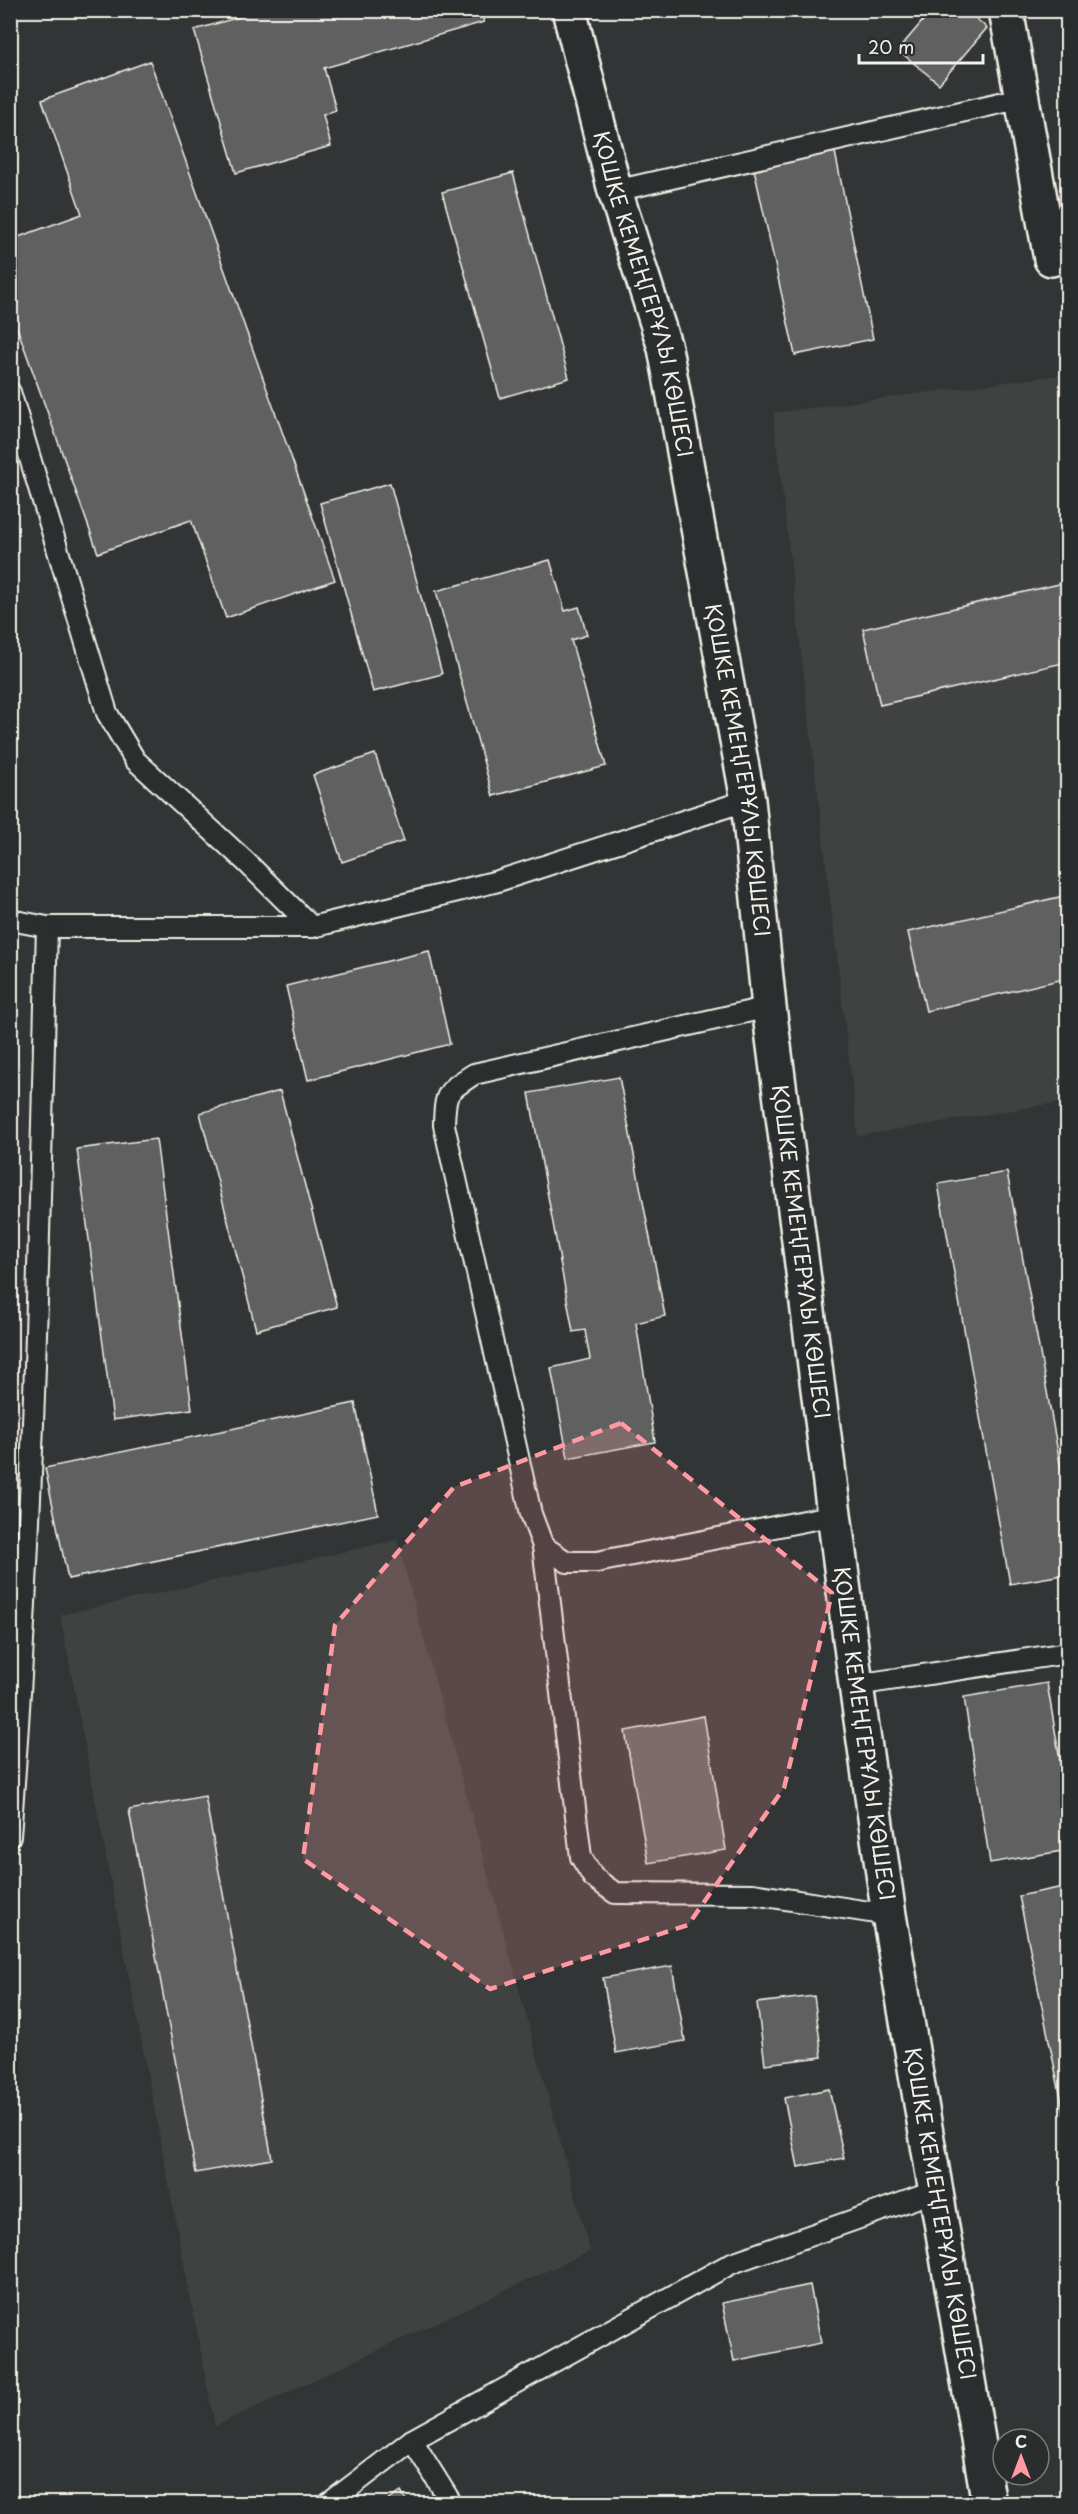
<svg xmlns="http://www.w3.org/2000/svg" width="1078" height="2514" viewBox="0 0 1078 2514" font-family="'Playpen Sans',sans-serif">
	<rect width="100%" height="100%" fill="#323535"/>
	<filter id="ink" filterUnits="userSpaceOnUse"><feTurbulence type="fractalNoise" baseFrequency=".0167" numOctaves="2"/><feDisplacementMap in="SourceGraphic" scale="12" xChannelSelector="R" yChannelSelector="G"/><feConvolveMatrix kernelMatrix="1 2 1 2 8 2 1 2 1" color-interpolation-filters="sRGB"/></filter>
	<g filter="url(#ink)">
		<!-- built -->
		<g fill="#404242">
			<polygon points="1067,374 1067,1101 858,1136 773,413"/>
			<polygon points="397,1540 590,2251 215,2426 60,1615"/>
		</g>
		<!-- building -->
		<g fill="#5f605f" stroke="#f4f1e8" stroke-width="1.5">
			<polygon points="264,10 481,10 484,22 324,68 336,110 323,115 331,146 236,173 194,30"/>
			<polygon points="932,10 966,10 987,28 939,84 898,50"/>
			<polygon points="150,61 335,580 226,618 191,520 98,553 10,308 10,240 82,214 42,100"/>
			<polygon points="835,152 873,339 795,355 754,169"/>
			<polygon points="513,173 569,378 500,398 442,192"/>
			<polygon points="390,483 442,674 373,692 320,503"/>
			<polygon points="550,560 565,611 579,607 587,635 571,640 606,766 493,796 436,591"/>
			<polygon points="1068,582 1068,664 1067,662 880,705 863,629"/>
			<polygon points="375,754 404,841 342,862 313,775"/>
			<polygon points="1068,895 1068,978 926,1011 908,932"/>
			<polygon points="429,951 450,1044 308,1080 286,986"/>
			<polygon points="619,1077 665,1316 636,1323 655,1442 568,1458 551,1368 590,1359 585,1330 573,1332 529,1093"/>
			<polygon points="280,1091 337,1307 256,1330 200,1113"/>
			<polygon points="156,1139 192,1409 113,1420 77,1149"/>
			<polygon points="1007,1172 1068,1507 1068,1574 1010,1584 938,1184"/>
			<polygon points="355,1403 378,1514 68,1579 45,1468"/>
			<polygon points="1047,1683 1068,1807 1068,1850 990,1863 964,1697"/>
			<polygon points="704,1716 726,1850 648,1863 625,1731"/>
			<polygon points="205,1796 272,2159 196,2173 129,1810"/>
			<polygon points="1068,1886 1068,2132 1019,1896"/>
			<polygon points="672,1966 685,2041 616,2053 603,1978"/>
			<polygon points="814,1996 822,2057 765,2064 757,2003"/>
			<polygon points="829,2089 844,2158 798,2167 784,2098"/>
			<polygon points="810,2285 821,2343 734,2361 722,2303"/>
			<polygon points="401,2492 408,2504 383,2504"/>
		</g>
		<g fill="none" stroke-linecap="round" stroke-linejoin="round">
			<!-- lane casing -->
			<g stroke="#f4f1e8" stroke-width="24">
				<g id="lane">
					<polyline points="615,191 1022,98"/>
					<polyline points="10,392 107,713 135,760 245,861 312,927"/>
					<polyline points="10,920 47,927 312,927 498,881 748,800"/>
					<path d="M769,1007L474,1074C446,1092 445,1092 444,1125L531,1514L543,1546L567,1562H597L835,1515"/>
					<polyline points="543,1546 581,1857 593,1877 615,1893 753,1894 889,1915"/>
					<polyline points="856,1685 1068,1653"/>
					<path d="M10,1836C34,1533 39,1230 47,927"/>
					<polyline points="412,2440 452,2504"/>
					<polyline points="328,2504 412,2440 732,2263 936,2191"/>
				</g>
			</g>
			<!-- street casing -->
			<g stroke="#f4f1e8" stroke-width="38">
				<polyline id="street" points="1006,10 1051,259"/>
			</g>
			<!-- secondary casing -->
			<g stroke="#f4f1e8" stroke-width="38">
				<g id="secondary">
					<path id="s1" d="M569,10L615,191L665,348L748,800L769,1007L856,1685L889,1915L989,2504"/>
				</g>
			</g>
			<!-- lane -->
			<use href="#lane" stroke="#2a2d2e" stroke-width="20"/>
			<!-- street -->
			<use href="#street" stroke="#2a2d2e" stroke-width="33"/>
			<!-- secondary -->
			<use href="#secondary" stroke="#2a2d2e" stroke-width="33"/>
		</g>
	</g>
	<!-- marked area -->
	<path fill="#ff9aa2" fill-opacity="0.2" stroke="#ff9aa2" stroke-width="4.5" stroke-dasharray="12 8" stroke-linejoin="round" d="M621,1423L832,1593L784,1788L688,1925L490,1989L303,1859L335,1625L454,1487Z"/>
	<g text-anchor="middle" stroke-width="6" stroke-linejoin="round" paint-order="stroke">
		<!-- street labels -->
		<g font-size="21" fill="#f4f1e8" stroke="#2a2d2e">
			<text dy="7" stroke="none"><textPath href="#s1" startOffset="294">ҚОШКЕ КЕМЕҢГЕРҰЛЫ КӨШЕСІ</textPath></text>
			<text dy="7" stroke="none"><textPath href="#s1" startOffset="780">ҚОШКЕ КЕМЕҢГЕРҰЛЫ КӨШЕСІ</textPath></text>
			<text dy="7" stroke="none"><textPath href="#s1" startOffset="1266">ҚОШКЕ КЕМЕҢГЕРҰЛЫ КӨШЕСІ</textPath></text>
			<text dy="7" stroke="none"><textPath href="#s1" startOffset="1752">ҚОШКЕ КЕМЕҢГЕРҰЛЫ КӨШЕСІ</textPath></text>
			<text dy="7" stroke="none"><textPath href="#s1" startOffset="2238">ҚОШКЕ КЕМЕҢГЕРҰЛЫ КӨШЕСІ</textPath></text>
		</g>
	</g>
	<!-- margin -->
	<rect width="1078" height="2514" fill="none" stroke="#2a2d2e" stroke-width="36"/>
	<rect x="18" y="18" width="1042" height="2478" fill="none" stroke="#f4f1e8" stroke-width="2" filter="url(#ink)"/>
	<!-- north arrow -->
	<g transform="translate(1021 2457)"><circle r="28" fill="#2a2d2e" stroke="#7b7b78" stroke-width="1.5"/>
	<path d="M0-4.5L10 22L0 15L-10 22Z" fill="#ff9aa2"/>
	<text y="-9" font-size="16" font-weight="bold" text-anchor="middle" fill="#f4f1e8">С</text>
	</g>
	<!-- scale -->
	<path d="M859 54v9h124v-9" fill="none" stroke="#f4f1e8" stroke-width="3"/>
	<text x="868" y="54" font-size="18" fill="#f4f1e8" stroke="#2a2d2e" stroke-width="4.5" paint-order="stroke">20 m</text>
</svg>
